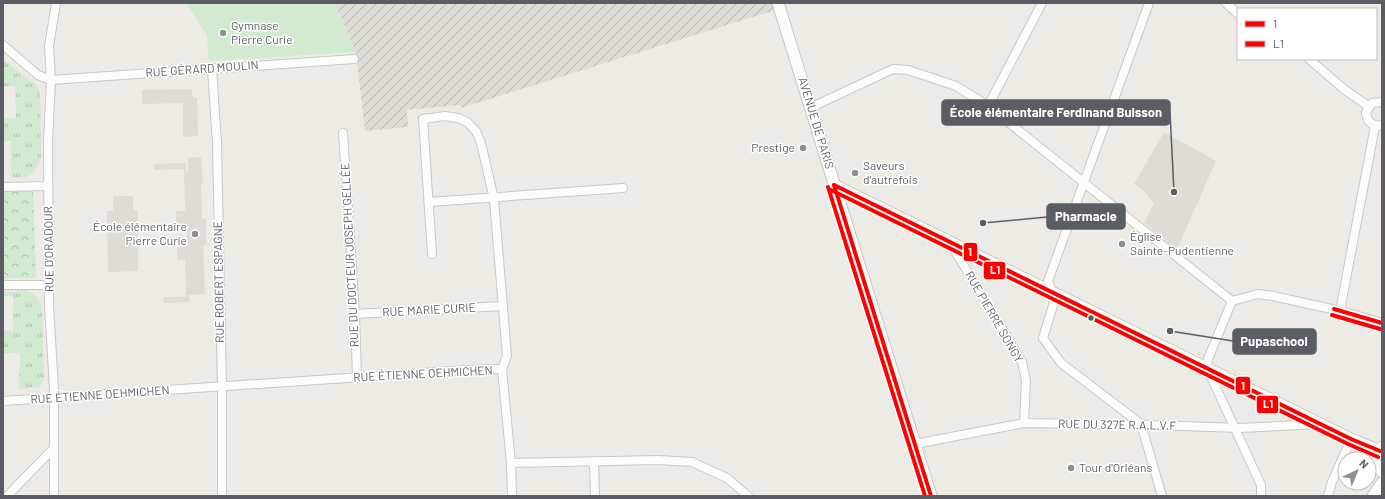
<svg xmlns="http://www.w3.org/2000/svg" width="1385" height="499" viewBox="0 0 1385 499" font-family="Barlow,sans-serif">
	<defs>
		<pattern id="industrial-furrows" width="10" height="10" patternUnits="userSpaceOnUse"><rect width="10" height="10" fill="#dddcd6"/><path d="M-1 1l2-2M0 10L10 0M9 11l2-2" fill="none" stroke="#b6b6b1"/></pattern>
		<pattern id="grass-tufts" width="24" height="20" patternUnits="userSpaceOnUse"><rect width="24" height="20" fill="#d1ead0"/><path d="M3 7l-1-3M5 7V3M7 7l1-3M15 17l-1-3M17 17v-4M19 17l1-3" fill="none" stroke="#adc1ac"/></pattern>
		<pattern id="forest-crowns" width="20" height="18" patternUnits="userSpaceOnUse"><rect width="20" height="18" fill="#d1ead0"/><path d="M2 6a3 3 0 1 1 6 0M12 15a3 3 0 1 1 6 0" fill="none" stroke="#adc1ac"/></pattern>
	</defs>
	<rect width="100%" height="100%" fill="#ecebe5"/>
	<!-- industrial -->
	<polygon fill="url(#industrial-furrows)" points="335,3 783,3 785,7 461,108 460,105 407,110 408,127 365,131 356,53"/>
	<!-- education -->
	<g fill="#dedcd4">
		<polygon points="192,89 192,95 194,98 197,97 198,136 183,137 183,103 142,104 142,90"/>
		<polygon points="1164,132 1216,161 1177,249 1144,223 1154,203 1142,189 1134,184"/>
		<polygon points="201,157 203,184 201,185 202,219 206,219 206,245 203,245 205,294 189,295 189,302 164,303 163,297 186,297 185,260 177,260 177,247 187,246 187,224 176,224 176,211 185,211 184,169 154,170 154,164 186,163 186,171 188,171 188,158"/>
		<polygon points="113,196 133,196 133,210 138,211 138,271 108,272 107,211 113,211"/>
	</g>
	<!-- grass -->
	<g fill="url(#grass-tufts)">
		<polygon points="5,61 34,83 40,91 41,159 34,172 26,178 11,177 11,141 3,141 3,119 16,118 15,86 3,86 3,66"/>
		<polygon points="26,290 34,294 42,304 44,380 40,387 19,389 20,353 3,353 3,331 13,331 13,296 3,296 3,292"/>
	</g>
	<!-- forest -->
	<polygon fill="url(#forest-crowns)" points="3,191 33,191 36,276 33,278 3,278"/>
	<!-- pitch -->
	<polygon fill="#d1ead0" points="186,3 335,3 355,52 209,61 207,35"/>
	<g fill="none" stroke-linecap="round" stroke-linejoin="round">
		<!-- minor casing -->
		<g stroke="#c8c9c7" stroke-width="10">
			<g id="minor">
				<polyline points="1149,3 1048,281 1055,299 1043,338 1061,363 1141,424 1162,496"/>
				<polyline points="1226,3 1238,14"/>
				<polyline points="3,45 38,75 51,80 354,59"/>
				<polyline points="1309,59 1345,90 1368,106"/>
				<polyline points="212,68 217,143 222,387 222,496"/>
				<path d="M1382,102L1372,103L1366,112C1367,122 1372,127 1382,125"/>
				<polyline points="988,106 1042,3"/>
				<polyline points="812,107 893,69 908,70 956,86 988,106 1232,301 1258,294 1273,296 1345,312 1382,323"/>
				<polyline points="343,133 355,314 357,378"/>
				<polyline points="3,187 48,186"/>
				<polyline points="429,202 623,188"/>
				<polyline points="949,241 1022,362 1026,380 1024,423"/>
				<polyline points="432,254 423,119 445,116 458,118 467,122 476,131 481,143 494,199 507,356 502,369 511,463 658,460 692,462 727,478 748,496"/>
				<polyline points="3,285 49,285"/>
				<polyline points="1232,301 1208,359 1207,368 1261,485 1261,496"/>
				<polyline points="1340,311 1375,126"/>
				<polyline points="355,314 503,306"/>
				<polyline points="3,401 467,370 502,369"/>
				<polyline points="915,444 1024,423 1153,425 1240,428 1320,424"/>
				<polyline points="594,461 595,496"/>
				<polyline points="511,463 512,496"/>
				<polyline points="7,496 53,449"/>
				<polyline points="54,496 54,389 49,305 48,141 51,80 49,46 56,3"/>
				<polyline points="1328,496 1332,482 1351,439"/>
			</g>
		</g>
		<!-- secondary casing -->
		<g stroke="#c7c7c6" stroke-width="13">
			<g id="secondary">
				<polyline points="778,3 931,496"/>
				<polyline points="834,185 1351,439 1380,451"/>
				<path d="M1382,447C1376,455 1377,464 1382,472"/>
				<polyline points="1373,496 1382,483"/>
			</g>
		</g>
		<!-- minor -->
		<use href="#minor" stroke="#fcfcfb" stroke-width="8"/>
		<!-- secondary -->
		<use href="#secondary" stroke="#fcfcfb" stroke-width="11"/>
		<!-- bus-1 casing -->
		<g stroke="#fff" stroke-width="7">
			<g id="bus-1">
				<polyline points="834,185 1351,439 1380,451"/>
				<polyline points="834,185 931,496"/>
				<polyline points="1334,309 1382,323"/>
			</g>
		</g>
		<!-- bus-2 casing -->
		<g stroke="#fff" stroke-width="7">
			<g id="bus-2">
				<polyline points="828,187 925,496"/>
				<polyline points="831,190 1348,444 1378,457"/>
				<polyline points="1332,315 1380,329"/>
			</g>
		</g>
		<!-- bus-1 -->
		<use href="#bus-1" stroke="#f00" stroke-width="4"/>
		<!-- bus-2 -->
		<use href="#bus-2" stroke="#f00" stroke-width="4"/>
	</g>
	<!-- markers -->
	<g fill="#8d8f91" stroke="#fff" stroke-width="1.5">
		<circle cx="223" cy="33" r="4"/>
		<circle cx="803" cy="148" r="4"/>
		<circle cx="855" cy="173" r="4"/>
		<circle cx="195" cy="234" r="4"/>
		<circle cx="1122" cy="244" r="4"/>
		<circle cx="1071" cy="468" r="4"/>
	</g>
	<circle fill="#5a5e64" stroke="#fff" stroke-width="1.5" cx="1091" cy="318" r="3.5"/>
	<g text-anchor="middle" stroke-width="3" stroke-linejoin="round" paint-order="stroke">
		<!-- poi labels -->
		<g font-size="12" fill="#5a5e64" stroke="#fff" text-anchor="start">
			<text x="231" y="30">Gymnase<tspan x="231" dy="14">Pierre Curie</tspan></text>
			<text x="795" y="152" text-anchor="end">Prestige</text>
			<text x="863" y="170">Saveurs<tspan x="863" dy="14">d'autrefois</tspan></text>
			<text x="187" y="231" text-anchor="end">École élémentaire<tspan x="187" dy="14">Pierre Curie</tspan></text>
			<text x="1130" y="241">Église<tspan x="1130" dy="14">Sainte-Pudentienne</tspan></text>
			<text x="1079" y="472">Tour d'Orléans</text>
		</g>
		<!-- street labels -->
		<g font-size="12" fill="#5a5e64" stroke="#fff">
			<text transform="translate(202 69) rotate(-4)" y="4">RUE GÉRARD MOULIN</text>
			<text transform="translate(816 123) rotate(73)" y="4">AVENUE DE PARIS</text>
			<text transform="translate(49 249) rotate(-91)" y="4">RUE D'ORADOUR</text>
			<text transform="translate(350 255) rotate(-93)" y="4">RUE DU DOCTEUR JOSEPH GELLÉE</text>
			<text transform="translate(219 282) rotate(-91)" y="4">RUE ROBERT ESPAGNE</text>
			<text transform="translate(429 310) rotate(-3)" y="4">RUE MARIE CURIE</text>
			<text transform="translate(994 317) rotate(60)" y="4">RUE PIERRE SONGY</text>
			<text transform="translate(423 374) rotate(-3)" y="4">RUE ÉTIENNE OEHMICHEN</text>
			<text transform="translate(100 395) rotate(-4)" y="4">RUE ÉTIENNE OEHMICHEN</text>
			<text transform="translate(1117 425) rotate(1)" y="4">RUE DU 327E R.A.L.V.F</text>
		</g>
	</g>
	<!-- callouts -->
	<path fill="none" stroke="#5a5e64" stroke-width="1.5" d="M1174 192L1170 112M983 223L1047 217M1170 331L1233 341"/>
	<g fill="#5a5e64" stroke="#fff" stroke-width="1.5">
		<circle cx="1174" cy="192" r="4"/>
		<circle cx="983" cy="223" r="4"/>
		<circle cx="1170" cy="331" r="4"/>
	</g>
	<g fill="#5a5e64" stroke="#5a5e64" stroke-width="1.5">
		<rect x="942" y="100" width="228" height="25" rx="4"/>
		<rect x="1047" y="204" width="78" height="25" rx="4"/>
		<rect x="1233" y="329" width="83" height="25" rx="4"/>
	</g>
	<g font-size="13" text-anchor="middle" font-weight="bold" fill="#fff">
		<text x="1056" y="117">École élémentaire Ferdinand Buisson</text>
		<text x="1086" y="221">Pharmacie</text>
		<text x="1274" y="346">Pupaschool</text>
	</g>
	<g stroke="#fff" stroke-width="1.5">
		<rect x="963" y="242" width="15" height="20" rx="4" fill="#f00"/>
		<rect x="983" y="261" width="23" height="19" rx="4" fill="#f00"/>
		<rect x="1235" y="376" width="16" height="19" rx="4" fill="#f00"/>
		<rect x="1256" y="395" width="23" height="19" rx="4" fill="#f00"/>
	</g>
	<g font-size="11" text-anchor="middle" font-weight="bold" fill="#fff">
		<text x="970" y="256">1</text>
		<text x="995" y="274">L1</text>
		<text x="1243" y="390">1</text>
		<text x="1268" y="408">L1</text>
	</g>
	<!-- border -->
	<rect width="1385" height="499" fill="none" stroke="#5a5e64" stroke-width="8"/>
	<!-- legend -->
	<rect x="1237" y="8" width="140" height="52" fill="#ffffff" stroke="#bdbfc1"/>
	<rect x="1245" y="21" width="20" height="6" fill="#ff0000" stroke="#bdbfc1"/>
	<text x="1273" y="28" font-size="12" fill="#5a5e64">1</text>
	<rect x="1245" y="41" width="20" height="6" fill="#ff0000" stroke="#bdbfc1"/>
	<text x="1273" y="48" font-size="12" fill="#5a5e64">L1</text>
	<!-- north arrow -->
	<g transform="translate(1357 471) rotate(44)"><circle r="19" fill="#ffffff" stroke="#bdbfc1"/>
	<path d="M0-3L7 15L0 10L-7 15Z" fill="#8d8f91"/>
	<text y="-6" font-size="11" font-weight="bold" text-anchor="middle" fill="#5a5e64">N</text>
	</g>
</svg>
